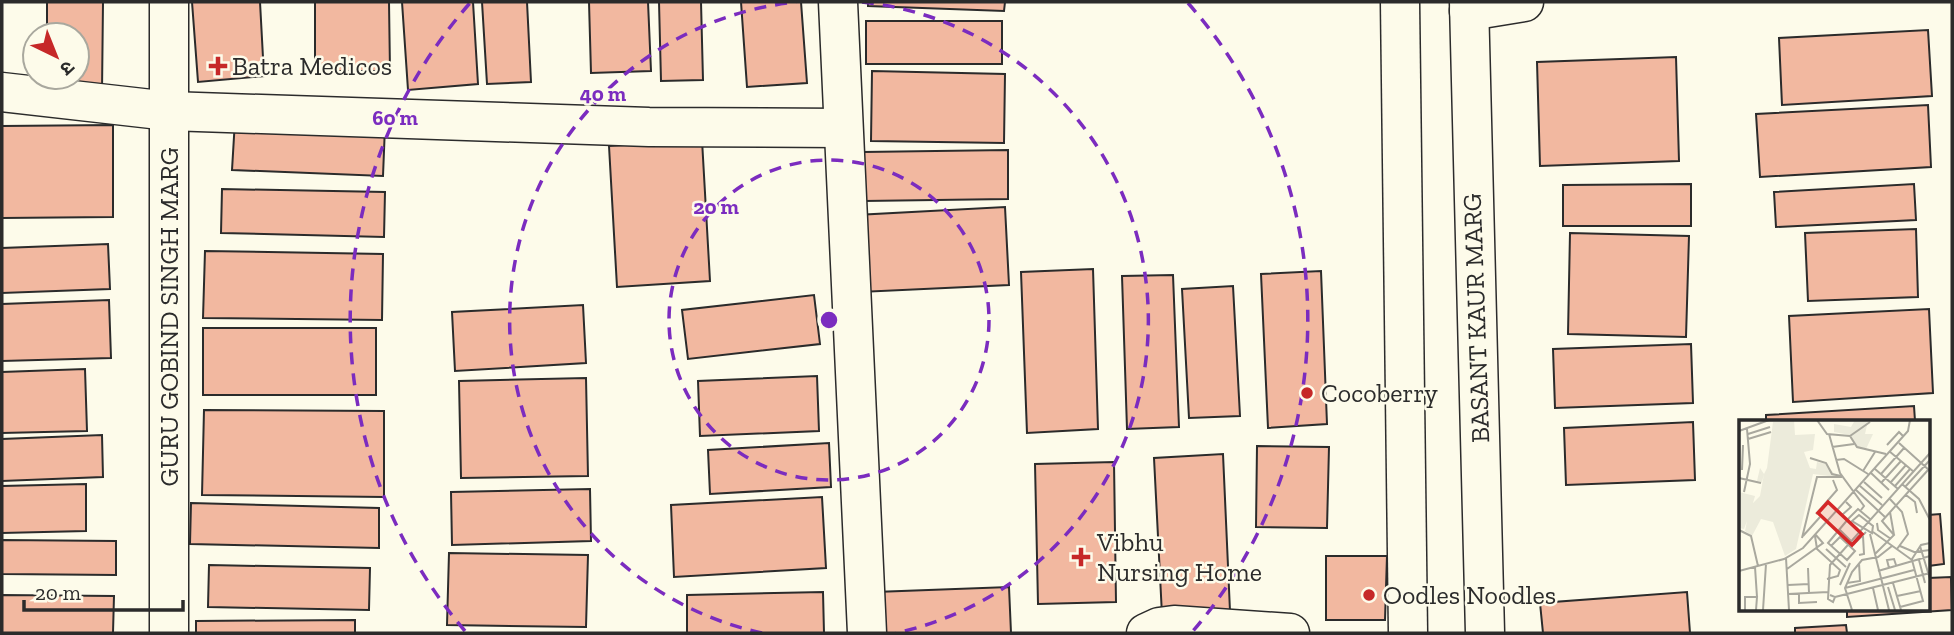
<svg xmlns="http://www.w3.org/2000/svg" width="1954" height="635" viewBox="0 0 1954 635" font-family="'Zilla Slab','Noto Sans Devanagari',serif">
	<rect width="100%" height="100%" fill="#fdfbea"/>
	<!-- building -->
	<g fill="#f2b8a0" stroke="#2b2b2b" stroke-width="2">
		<polygon points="47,2 103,2 102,92 46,91 46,77 77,77 77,35 47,35"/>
		<polygon points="192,2 260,2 264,76 198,82"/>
		<polygon points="315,2 389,2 390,71 315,71"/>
		<polygon points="402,2 473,2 478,84 408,90"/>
		<polygon points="482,2 527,2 531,82 487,84"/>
		<polygon points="589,2 648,2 651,71 591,73"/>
		<polygon points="659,2 701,2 703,80 661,81"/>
		<polygon points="741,2 801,2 807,83 747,87"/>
		<polygon points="868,2 1005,2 1004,11 868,6"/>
		<rect x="866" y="21" width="136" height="43"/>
		<polygon points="1928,30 1932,96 1782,105 1779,38"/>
		<polygon points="1676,57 1679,161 1540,166 1537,62"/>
		<polygon points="872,71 1005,74 1004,143 871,141"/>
		<polygon points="1928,105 1931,167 1760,177 1756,114"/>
		<polygon points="235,120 385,126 383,176 232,170"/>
		<polygon points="113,125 113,217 2,218 2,126"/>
		<polygon points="702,140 710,281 617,287 609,146"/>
		<polygon points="1008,150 1008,199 864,201 863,152"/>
		<polygon points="1691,184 1691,226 1563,226 1563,185"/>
		<polygon points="1914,184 1916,220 1776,227 1774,192"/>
		<polygon points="222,189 385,192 384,237 221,233"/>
		<polygon points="1005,207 1009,285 860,292 856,215"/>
		<polygon points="1916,229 1918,297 1808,301 1805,233"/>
		<polygon points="1570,233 1689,236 1686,337 1568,334"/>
		<polygon points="108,244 110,289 2,293 2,248"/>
		<polygon points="205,251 383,254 382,320 203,318"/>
		<polygon points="1093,269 1098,429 1027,433 1021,272"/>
		<polygon points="1321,271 1327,424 1268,428 1261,274"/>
		<polygon points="1173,275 1179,427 1127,429 1122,276"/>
		<polygon points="1233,286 1240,416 1189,418 1182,289"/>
		<polygon points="814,295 820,344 688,359 682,310"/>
		<polygon points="109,300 111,358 2,361 2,304"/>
		<polygon points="583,305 586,363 455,371 452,312"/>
		<polygon points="1929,309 1933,393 1793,402 1789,316"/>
		<rect x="203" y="328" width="173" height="67"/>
		<polygon points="1691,344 1693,403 1555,408 1553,349"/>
		<polygon points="85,369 87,431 2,433 2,372"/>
		<polygon points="817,376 819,431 700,436 698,381"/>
		<polygon points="586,378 588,476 461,478 459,381"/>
		<polygon points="1914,406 1915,421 1766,421 1766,415"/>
		<polygon points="204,410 384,411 384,497 202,495"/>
		<polygon points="1693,422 1695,480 1566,485 1564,428"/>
		<polygon points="102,435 103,477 2,481 2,439"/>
		<polygon points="829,443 831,487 710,494 708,450"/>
		<polygon points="1257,446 1329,447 1327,528 1256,527"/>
		<polygon points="1223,454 1230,611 1162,615 1154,458"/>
		<polygon points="1114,462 1116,602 1038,604 1035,464"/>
		<polygon points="86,484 86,531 2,533 2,486"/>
		<polygon points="590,489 591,541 452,545 451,492"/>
		<polygon points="822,497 826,568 674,577 671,505"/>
		<polygon points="191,503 379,508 379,548 190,544"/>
		<polygon points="1940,514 1944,564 1928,566 1928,515"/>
		<polygon points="2,540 116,541 116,575 2,574"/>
		<polygon points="449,553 588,555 586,627 447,625"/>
		<polygon points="1326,556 1387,556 1385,620 1326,620"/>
		<polygon points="209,565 370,568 369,610 208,607"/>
		<polygon points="1951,577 1952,610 1847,617 1847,609 1928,609 1928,578"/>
		<polygon points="1009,587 1011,633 876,633 875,592"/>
		<polygon points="823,592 824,633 687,633 687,595"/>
		<polygon points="1687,592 1690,633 1543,633 1540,603"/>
		<polygon points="2,595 114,596 113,633 2,633"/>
		<polygon points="355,620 355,633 196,633 196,621"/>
		<polygon points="1846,625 1847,633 1795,633 1795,628"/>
	</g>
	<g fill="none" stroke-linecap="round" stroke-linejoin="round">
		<!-- minor casing -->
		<g stroke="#2b2b2b" stroke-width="41">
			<g id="minor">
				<polyline points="169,2 169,633"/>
				<polyline points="838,2 867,633"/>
				<polyline points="1469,11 1524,2"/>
				<polyline points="2,92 169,111 649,127 843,128"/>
				<polyline points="1146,633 1159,627 1174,625 1290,633"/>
			</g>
		</g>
		<!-- major casing -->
		<g stroke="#2b2b2b" stroke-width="41">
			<g id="major">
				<polyline points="1400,2 1408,633"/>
				<polyline points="1469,2 1485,633"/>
			</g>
		</g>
		<!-- minor -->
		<use href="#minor" stroke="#fdfbea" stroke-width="38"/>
		<!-- major -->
		<use href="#major" stroke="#fdfbea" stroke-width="38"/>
	</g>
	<!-- distance rings -->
	<g fill="none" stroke="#7b2cbf" stroke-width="3.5" stroke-dasharray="12 9">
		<circle cx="829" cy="320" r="160"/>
		<path d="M762 633A320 320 0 0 1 796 2M862 2A320 320 0 0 1 896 633"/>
		<path d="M465 631A479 479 0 0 1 470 3M1188 3A479 479 0 0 1 1193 631"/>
	</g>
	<!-- markers -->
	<g fill="#c62828" stroke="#fdfbea" stroke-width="2.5">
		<path d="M214.5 55.5h7v7h7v7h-7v7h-7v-7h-7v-7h7z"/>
		<circle cx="1307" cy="393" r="7"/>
		<path d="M1077.5 546.5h7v7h7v7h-7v7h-7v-7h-7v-7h7z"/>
		<circle cx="1369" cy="595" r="7"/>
	</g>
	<g text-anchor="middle" stroke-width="5" stroke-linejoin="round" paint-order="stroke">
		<!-- poi labels -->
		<g font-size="26" fill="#2b2b2b" stroke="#fdfbea" text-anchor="start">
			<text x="232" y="75">Batra Medicos</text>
			<text x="1321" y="402">Cocoberry</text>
			<text x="1097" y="551">Vibhu<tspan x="1097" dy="30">Nursing Home</tspan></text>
			<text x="1383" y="604">Oodles Noodles</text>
		</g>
		<!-- street labels -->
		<g font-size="26" fill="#2b2b2b" stroke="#fdfbea">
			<text transform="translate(169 317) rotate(-90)" y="9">GURU GOBIND SINGH MARG</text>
			<text transform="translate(1476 318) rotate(-92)" y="9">BASANT KAUR MARG</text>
		</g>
	</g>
	<!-- overview -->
	<g transform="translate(1739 420)">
		<rect width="191" height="191" fill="#fdfbea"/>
		<path d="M55,0L56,15L76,14L74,30L65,32L71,48L77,49L78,42L87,44L98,57L74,54L57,129L46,136L34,102L22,99L13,116L6,111L8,101L5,109L0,108V72L16,76L14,83L21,76L25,54L23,62L18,61L21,48L25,54L28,48L34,2ZM116,0L129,1L126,14H134L127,29L118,27L111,15L95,12V4L112,7Z" fill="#ecebdb"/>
		<path fill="none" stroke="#a9a89e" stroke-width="2" d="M78,0L88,14L111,16M0,11L30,0M9,14L31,7M90,14L101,53L125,86L122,90M111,16L118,27L147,34M111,16L131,2M9,19L32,12M160,23L191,51M148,25L160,12L164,16M93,27L115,24M150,31L175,52M71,38L87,43L93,54L102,56M97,40L105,39L129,54M136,49L159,69M3,50L4,25M124,51L136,32M132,53L150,70M142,54L165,28M0,58L22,63M125,62L143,78M152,62L167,45M142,63L162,41M163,64L180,79L191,100M121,66L143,85M156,66L171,49M166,67L191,40M117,70L146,97M5,72L11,44L8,9M167,75L176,82L178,93M150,78L163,92L169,114L158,129M99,91L103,95L112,87L107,82M151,92L155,115M77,94L98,70L94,60M120,95L134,106L133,113L113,101ZM110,98L119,89L131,99M138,103L139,110L152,119M100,109L115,124L127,112M0,110L12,116L19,146M134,112L173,140L184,181L161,187M131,114L150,190M64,116L81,97M76,116L78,129L101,150L99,156L88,159M63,118L78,57H103M92,126L101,117L116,131L108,140L89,123L110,98M161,126L175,132L191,130M181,126L191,159M87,129L107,147M136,134L155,115L143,101L189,50M120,135L125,134L124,116M47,138L50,190M173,139L182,125L191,123M180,140L186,163M16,147L18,177M69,148L70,173M150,148L148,140L155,139L157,145M48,149L84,123L76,114M0,151L45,139L64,128L169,11L171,0M139,151L191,136M108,163L121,161L120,143M154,163L162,190M49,165L70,164M101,165L111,143M149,167L156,190M106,168L175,150M134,168L139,190M49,174L89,172M60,174V183L78,182M91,175L96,177L94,182L89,179L91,145L191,33M158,176L182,171M96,177L191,153M6,190V177H18L17,190M24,190L27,144M113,190L106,168L113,152L123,140L139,137L153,126"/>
		<path fill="#d62828" fill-opacity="0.15" stroke="#d62828" stroke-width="3.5" d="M89,82L123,114L113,125L79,93Z"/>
		<rect width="191" height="191" fill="none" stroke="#2b2b2b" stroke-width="3.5"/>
	</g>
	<circle cx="829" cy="320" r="10" fill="#7b2cbf" stroke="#fdfbea" stroke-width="3.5"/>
	<g font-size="21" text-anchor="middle" font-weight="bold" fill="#7b2cbf" stroke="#fdfbea" stroke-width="5" stroke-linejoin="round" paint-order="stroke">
		<text x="603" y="101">40 m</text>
		<text x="395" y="125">60 m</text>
		<text x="716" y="214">20 m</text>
	</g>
	<!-- border -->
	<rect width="1954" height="635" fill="none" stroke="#2b2b2b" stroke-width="7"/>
	<!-- north arrow -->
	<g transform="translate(56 56) rotate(137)"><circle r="33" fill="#fdfbea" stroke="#a9a89e" stroke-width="2"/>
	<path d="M0-5L12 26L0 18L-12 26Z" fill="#c62828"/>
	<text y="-10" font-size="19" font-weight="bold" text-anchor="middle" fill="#2b2b2b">उ</text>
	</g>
	<!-- scale -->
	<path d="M24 600v10h159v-10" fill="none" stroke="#2b2b2b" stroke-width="3.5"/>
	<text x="35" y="600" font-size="21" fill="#2b2b2b" stroke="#fdfbea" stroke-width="5" paint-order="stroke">20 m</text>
</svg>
